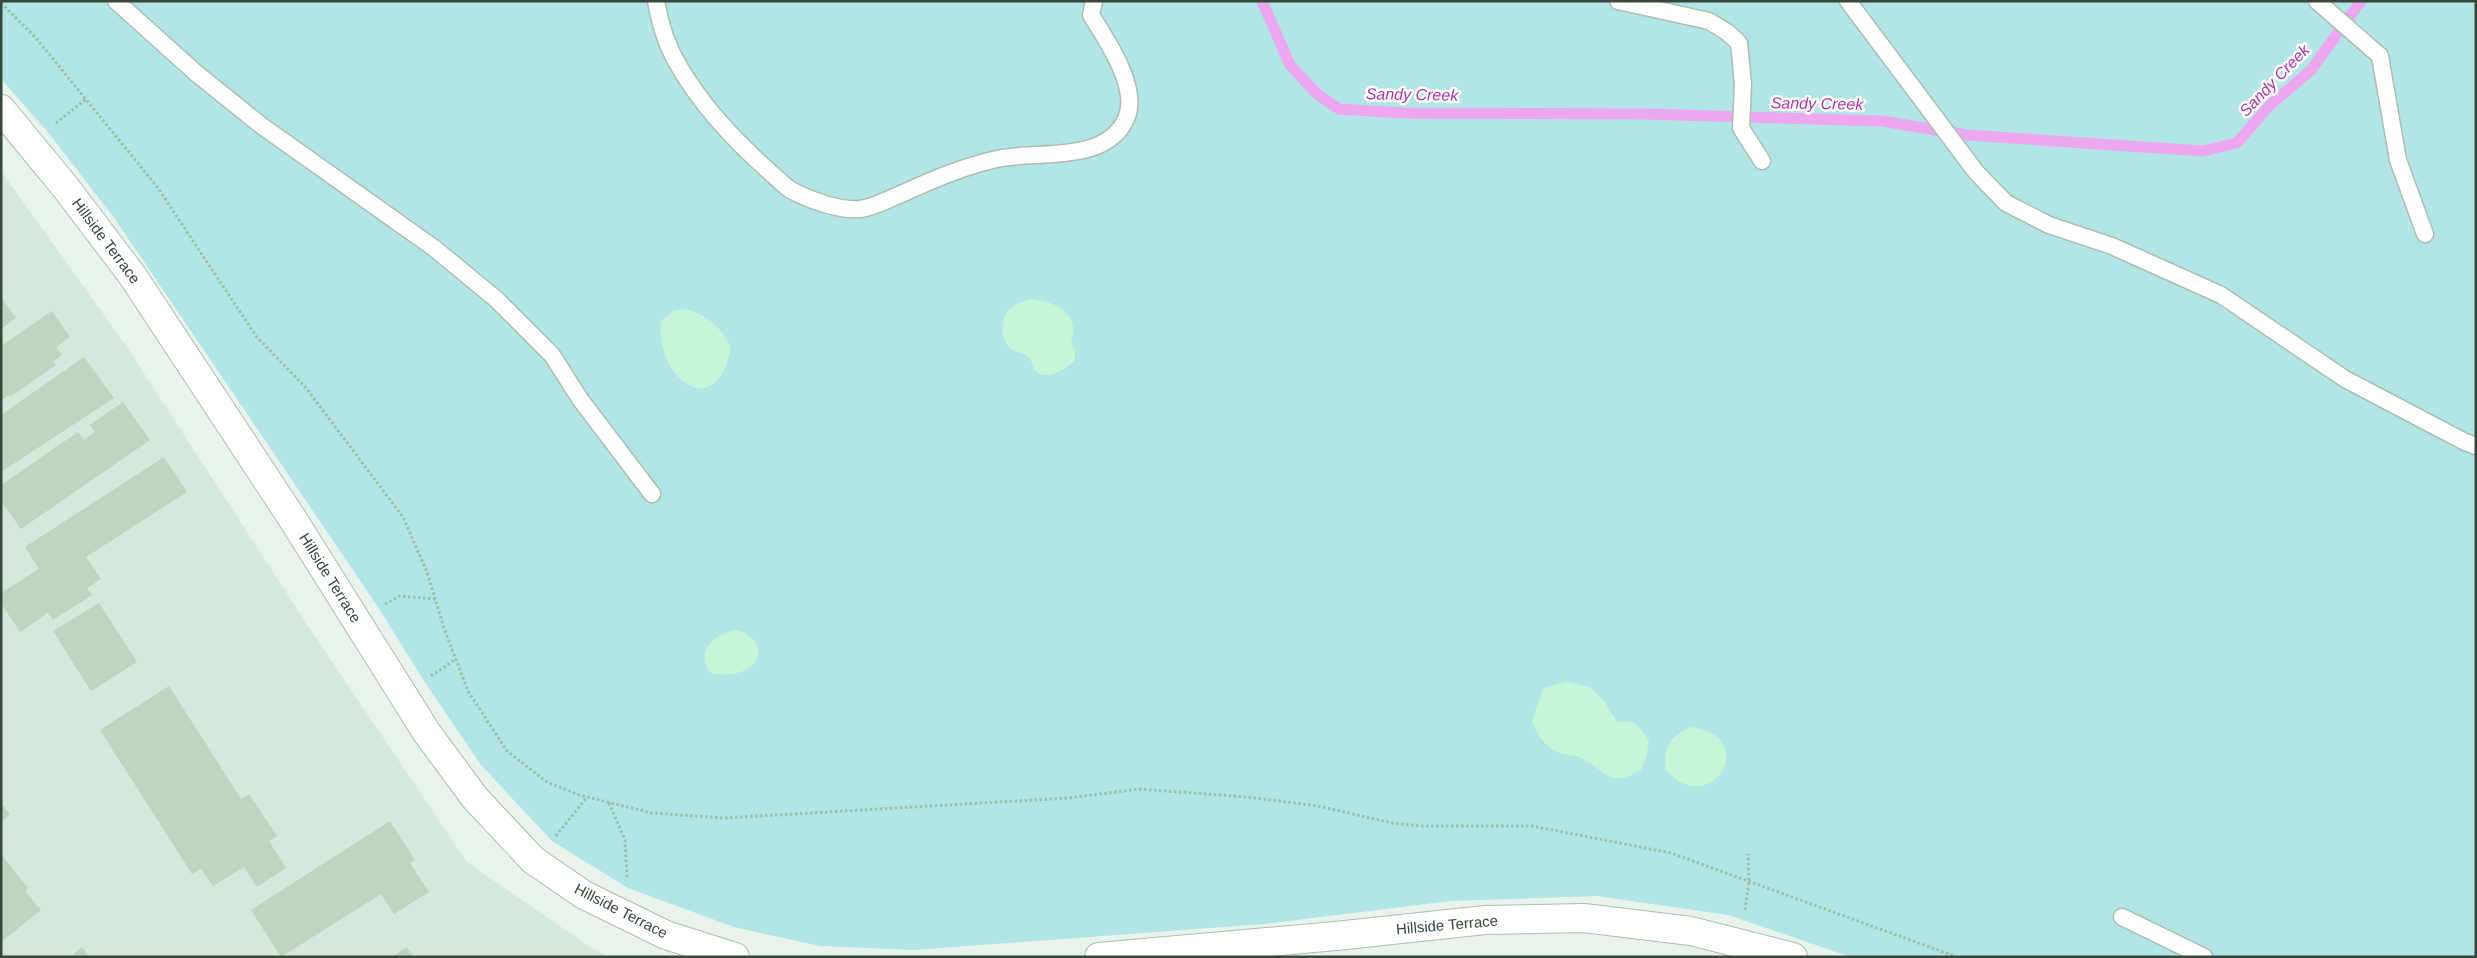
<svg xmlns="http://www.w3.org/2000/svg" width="2477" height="958" viewBox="0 0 2477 958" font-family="Helvetica,sans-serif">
	<rect width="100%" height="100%" fill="#e8f3eb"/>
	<!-- residential -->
	<polygon fill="#d6e7db" points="1,171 127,347 312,632 467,862 593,949 609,957 1,957"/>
	<!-- green -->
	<polygon fill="#b2e5e6" points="1,1 2476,1 2476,957 1851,957 1728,915 1597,896 1450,901 1264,924 915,950 820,946 734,927 628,888 552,841 481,765 424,681 378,607 115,219 47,131 1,79"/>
	<!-- sand -->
	<g fill="#c5f6d7">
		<path d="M1030,299C1056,302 1081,312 1071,343L1075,350V360C1067,369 1045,383 1035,370C1032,365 1032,360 1027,356C1023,353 1018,353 1013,350C1001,343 1000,323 1007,312C1013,304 1022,302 1030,299Z"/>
		<path d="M686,309C708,315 722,328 731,348C716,424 655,379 661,321L673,311Z"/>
		<path d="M737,630C754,634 768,654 750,667C740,675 724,675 712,674C693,654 714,632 737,630Z"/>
		<path d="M1567,682L1590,687L1604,701L1617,722C1634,717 1640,727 1649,741L1646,758L1641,770C1606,791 1605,767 1579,757C1574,755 1568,755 1563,754C1546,749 1539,737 1532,722L1543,688Z"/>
		<path d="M1690,727C1763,736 1711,821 1666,770C1663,746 1669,738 1690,727Z"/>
	</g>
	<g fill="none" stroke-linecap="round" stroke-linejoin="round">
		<!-- stream -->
		<polyline stroke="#eca7ee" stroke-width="11" points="1262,1 1290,65 1317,94 1339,109 1404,113 1645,114 1882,121 1966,135 2203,151 2237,143 2269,106 2311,70 2361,1"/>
	</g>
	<!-- building -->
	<g fill="#bed5c2">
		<polygon points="1,297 16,318 1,329"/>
		<polygon points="52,311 70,337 56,347 62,355 53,362 56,365 10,397 9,395 1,400 1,346"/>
		<polygon points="84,357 114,398 1,472 1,415"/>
		<polygon points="123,402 150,440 21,529 1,501 1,485 78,432 84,440 95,432 90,425"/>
		<polygon points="164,457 187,492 86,557 101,579 87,588 92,595 53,620 48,613 20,632 1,603 1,593 39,569 25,547"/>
		<polygon points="99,603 137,662 91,691 53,631"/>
		<polygon points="169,686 241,799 249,794 277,836 269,841 286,868 257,887 244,867 213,886 201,869 192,874 100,730"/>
		<polygon points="1,803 10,814 1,822"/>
		<polygon points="390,821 415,860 410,863 429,892 394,914 381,894 281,957 251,910"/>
		<polygon points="1,854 28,888 25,891 41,910 1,942"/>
		<polygon points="82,947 90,957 71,957"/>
		<polygon points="407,947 414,957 392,957"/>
	</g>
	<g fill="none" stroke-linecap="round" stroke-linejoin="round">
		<!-- lane casing -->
		<g stroke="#abbfb0" stroke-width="19">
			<g id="lane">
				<polyline points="116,1 196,73 262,126 434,248 496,299 552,355 580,399 652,494"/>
				<path d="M656,1C660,25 667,47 680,68C703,107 738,144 771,173C778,179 784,186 791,190C809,200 840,211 860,209C875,207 886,200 899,195C932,180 966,165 1002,158C1040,151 1106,163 1126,119C1140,88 1107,41 1091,15L1094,1"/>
				<polyline points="1618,1 1709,21 1727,32 1739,43 1743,84 1741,128 1762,161"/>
				<polyline points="1848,1 1976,172 2006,203 2049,225 2112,246 2221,295 2345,379 2465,442 2476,446"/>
				<polyline points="2317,1 2380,56 2398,160 2425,234"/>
				<polyline points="2122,917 2204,957"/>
			</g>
		</g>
		<!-- street casing -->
		<g stroke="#abbfb0" stroke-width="30">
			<g id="street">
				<polyline points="1,109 66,188 132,275 292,518 427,733 475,798 533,860 584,895 666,935 735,957"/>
				<polyline points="1099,957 1336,936 1485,920 1584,918 1691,931 1793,957"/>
			</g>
		</g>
		<!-- path -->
		<g stroke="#9dc0a4" stroke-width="3" stroke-dasharray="2.5 2.5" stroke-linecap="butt">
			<polyline points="1,3 36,38 158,188 256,336 306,388 403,517 427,572 444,628 468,691 507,751 547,782 579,795 652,813 724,818 1068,798 1139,789 1247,797 1318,806 1392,823 1422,826 1532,826 1671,853 1957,957"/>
			<polyline points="56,123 86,99"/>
			<polyline points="385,604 400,596 435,599"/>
			<polyline points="431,676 456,659"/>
			<polyline points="609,803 625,840 627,878"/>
			<polyline points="556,836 587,797"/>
			<polyline points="1745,910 1749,881 1748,854"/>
		</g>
		<!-- lane -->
		<use href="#lane" stroke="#fff" stroke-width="16"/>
		<!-- street -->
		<use href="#street" stroke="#fff" stroke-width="28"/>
	</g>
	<g text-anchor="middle" stroke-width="5" stroke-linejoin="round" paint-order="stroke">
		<!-- street labels -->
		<g font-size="15" fill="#37473a" stroke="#fff">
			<text transform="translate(106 241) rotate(53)" y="5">Hillside Terrace</text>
			<text transform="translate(330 578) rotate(58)" y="5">Hillside Terrace</text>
			<text transform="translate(621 911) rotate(27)" y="5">Hillside Terrace</text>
			<text transform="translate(1447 925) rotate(-5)" y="5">Hillside Terrace</text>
		</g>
		<!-- water labels -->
		<g font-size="16" font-style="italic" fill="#ae34af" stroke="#fff">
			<text transform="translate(2274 80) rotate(-46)" y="6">Sandy Creek</text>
			<text transform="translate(1412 94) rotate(1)" y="6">Sandy Creek</text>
			<text transform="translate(1817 103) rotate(1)" y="6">Sandy Creek</text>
		</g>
	</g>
	<!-- border -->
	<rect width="2477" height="958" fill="none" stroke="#37473a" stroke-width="5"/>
</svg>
